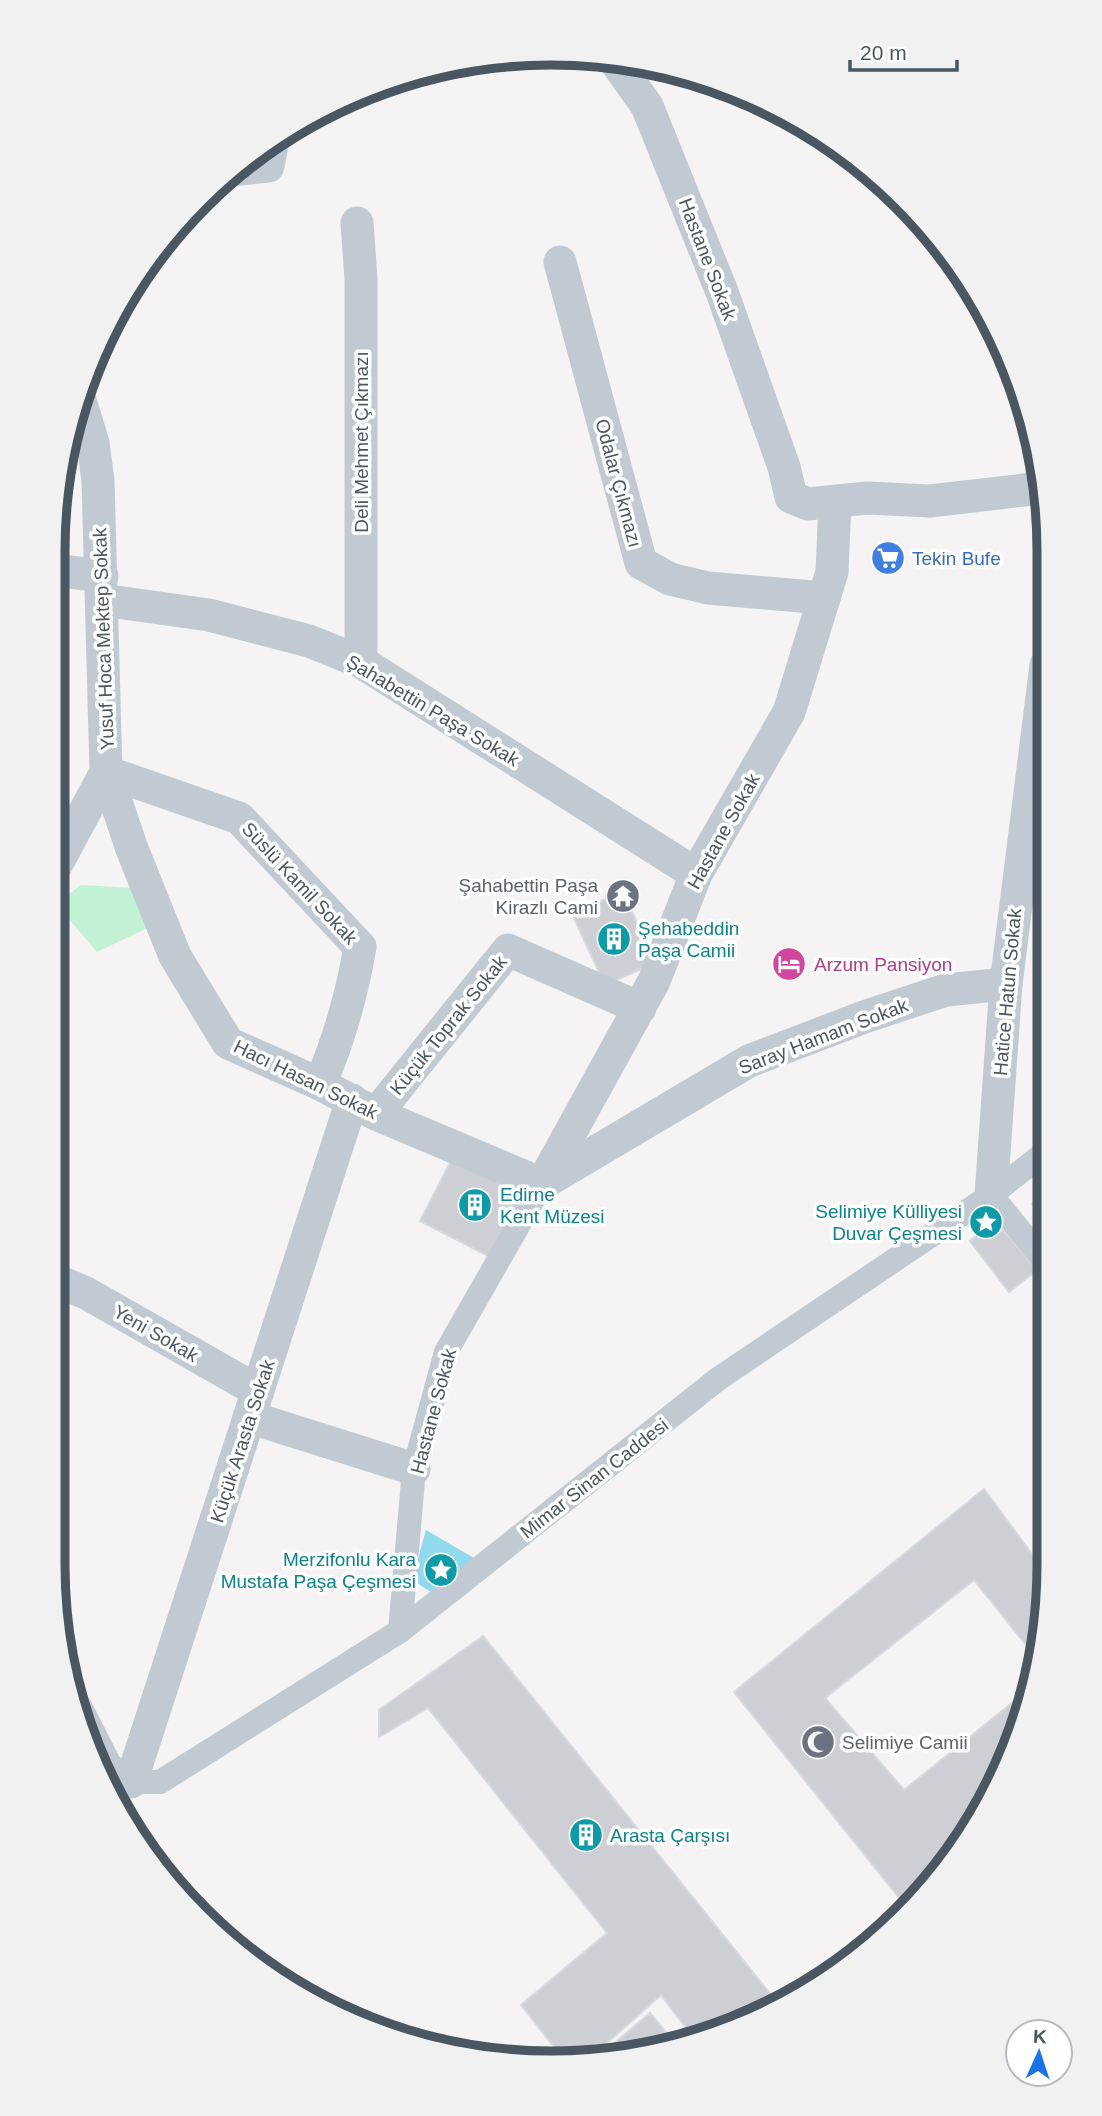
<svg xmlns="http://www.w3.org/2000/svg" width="1102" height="2116" viewBox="0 0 1102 2116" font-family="Arial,sans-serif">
	<rect width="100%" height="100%" fill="#f5f3f3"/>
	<!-- green -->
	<polygon fill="#c3f1d5" points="81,885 133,888 158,923 97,952 56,904"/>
	<!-- water -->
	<polygon fill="#90daee" points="426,1530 479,1561 437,1596 412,1580"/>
	<!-- building -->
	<g fill="#cdcfd5" stroke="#d7d9de" stroke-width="2">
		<polygon points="623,891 655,963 605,985 572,914"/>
		<polygon points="456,1151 529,1188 494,1259 420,1221"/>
		<polygon points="1047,1191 1047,1224 1032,1204"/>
		<polygon points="995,1220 1037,1270 1009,1292 970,1241"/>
		<polygon points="984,1489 1048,1576 1048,1597 1038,1660 974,1580 825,1698 904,1790 1034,1685 998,1785 909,1910 734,1692"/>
		<polygon points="483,1636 780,2006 772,2012 692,2036 661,1995 590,2058 562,2057 521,2005 607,1933 428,1708 379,1737 379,1710"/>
		<polygon points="650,2013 674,2042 616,2059 596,2059"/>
	</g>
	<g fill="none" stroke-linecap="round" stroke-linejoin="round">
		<!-- pedestrian -->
		<g stroke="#c1cad2" stroke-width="24">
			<polyline points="991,1195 1047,1264"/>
			<polyline points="400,1631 414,1469 446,1352 542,1184"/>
			<polyline points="115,1793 131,1782 160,1782 400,1631 718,1379 991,1195 1047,1151"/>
		</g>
		<!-- minor -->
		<g stroke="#c1cad2" stroke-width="33">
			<polyline points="613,58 647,106 722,292 784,467 791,497 808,504 867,498 930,501 1033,489 1043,477"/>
			<polyline points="231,170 268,166 273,140"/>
			<polyline points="357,223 361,279 361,662"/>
			<polyline points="560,262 641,563 670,579 708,588 824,598"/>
			<polyline points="53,570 102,576"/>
			<polyline points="102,600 209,615 309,641 361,662 696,874"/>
			<polyline points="106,772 132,849 175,956 228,1043 320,1084 376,1114 542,1184"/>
			<path d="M106,772L239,818L360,947C352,994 339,1040 320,1084"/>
			<polyline points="53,871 106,772 98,481 93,443 79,397"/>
			<polyline points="376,1114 508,950 640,1008"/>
			<polyline points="545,1182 749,1061 864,1017 946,990 1006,984"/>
			<polyline points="542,1184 654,981 696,874 789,712 832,572 835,502"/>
			<polyline points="991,1195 1006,984 1046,665"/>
			<polyline points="53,1279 86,1293 258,1391"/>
			<polyline points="249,1417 414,1469"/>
			<polyline points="76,1708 107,1769 131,1782 352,1100"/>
		</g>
	</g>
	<!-- icons -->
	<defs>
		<g id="supermarket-disc" transform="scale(1.75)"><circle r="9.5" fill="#3f7fe0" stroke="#fff"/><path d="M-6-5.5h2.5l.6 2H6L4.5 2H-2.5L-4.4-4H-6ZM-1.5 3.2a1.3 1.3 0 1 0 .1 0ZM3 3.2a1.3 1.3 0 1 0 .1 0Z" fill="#fff"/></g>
		<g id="temple-disc" transform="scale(1.75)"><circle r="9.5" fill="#6b7280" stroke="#fff"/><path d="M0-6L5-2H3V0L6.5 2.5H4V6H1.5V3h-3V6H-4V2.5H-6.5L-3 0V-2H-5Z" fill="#fff"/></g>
		<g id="building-disc" transform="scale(1.75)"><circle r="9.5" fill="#0f9aa8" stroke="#fff"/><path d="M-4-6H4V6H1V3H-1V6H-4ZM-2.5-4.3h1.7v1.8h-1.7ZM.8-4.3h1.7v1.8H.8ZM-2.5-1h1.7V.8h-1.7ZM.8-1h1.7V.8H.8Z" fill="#fff"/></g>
		<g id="hotel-disc" transform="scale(1.75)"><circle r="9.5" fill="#d1479c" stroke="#fff"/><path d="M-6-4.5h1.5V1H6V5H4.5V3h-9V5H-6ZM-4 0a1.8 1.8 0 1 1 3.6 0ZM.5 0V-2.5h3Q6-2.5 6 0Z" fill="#fff"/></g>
		<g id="sight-disc" transform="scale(1.75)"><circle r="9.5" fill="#0f9aa8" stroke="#fff"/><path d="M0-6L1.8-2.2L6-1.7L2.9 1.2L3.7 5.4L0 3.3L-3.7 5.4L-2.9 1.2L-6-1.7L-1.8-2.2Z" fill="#fff"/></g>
		<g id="mosque-disc" transform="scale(1.75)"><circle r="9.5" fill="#6b7280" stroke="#fff"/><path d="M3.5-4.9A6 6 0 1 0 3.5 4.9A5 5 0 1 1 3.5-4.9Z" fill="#fff"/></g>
	</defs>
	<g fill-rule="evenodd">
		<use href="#supermarket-disc" x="888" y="558"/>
		<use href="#temple-disc" x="623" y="896"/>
		<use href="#building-disc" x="614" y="939"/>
		<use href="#hotel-disc" x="789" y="964"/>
		<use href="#building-disc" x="475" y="1205"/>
		<use href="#sight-disc" x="986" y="1222"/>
		<use href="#sight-disc" x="441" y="1570"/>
		<use href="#mosque-disc" x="818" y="1742"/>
		<use href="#building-disc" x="586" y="1835"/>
	</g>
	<g text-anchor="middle" stroke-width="7" stroke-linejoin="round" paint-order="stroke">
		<!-- street labels -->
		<g font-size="19" fill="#4a5661" stroke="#fff">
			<text transform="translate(708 259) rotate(69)" y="7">Hastane Sokak</text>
			<text transform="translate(361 442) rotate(-90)" y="7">Deli Mehmet Çıkmazı</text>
			<text transform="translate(619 483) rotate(75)" y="7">Odalar Çıkmazı</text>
			<text transform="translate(103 639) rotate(-92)" y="7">Yusuf Hoca Mektep Sokak</text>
			<text transform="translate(433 710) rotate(31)" y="7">Şahabettin Paşa Sokak</text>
			<text transform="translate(723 831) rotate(-61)" y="7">Hastane Sokak</text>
			<text transform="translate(300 883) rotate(47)" y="7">Süslü Kamil Sokak</text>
			<text transform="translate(1007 992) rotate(-85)" y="7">Hatice Hatun Sokak</text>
			<text transform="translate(448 1025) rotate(-51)" y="7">Küçük Toprak Sokak</text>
			<text transform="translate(823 1036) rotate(-21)" y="7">Saray Hamam Sokak</text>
			<text transform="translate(306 1079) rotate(26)" y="7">Hacı Hasan Sokak</text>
			<text transform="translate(156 1333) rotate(30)" y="7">Yeni Sokak</text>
			<text transform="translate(433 1411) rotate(-75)" y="7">Hastane Sokak</text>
			<text transform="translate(242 1441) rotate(-72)" y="7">Küçük Arasta Sokak</text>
			<text transform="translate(594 1478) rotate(-38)" y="7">Mimar Sinan Caddesi</text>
		</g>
		<!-- shop labels -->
		<g font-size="19" fill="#366cbe" stroke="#fff" text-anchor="start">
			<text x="912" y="565">Tekin Bufe</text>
		</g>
		<!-- worship labels -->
		<g font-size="19" fill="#5b616d" stroke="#fff" text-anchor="end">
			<text x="598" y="892">Şahabettin Paşa<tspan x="598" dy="22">Kirazlı Cami</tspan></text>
			<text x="842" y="1749" text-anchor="start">Selimiye Camii</text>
		</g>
		<!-- culture labels -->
		<g font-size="19" fill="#0d838f" stroke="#fff" text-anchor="start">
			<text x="638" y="935">Şehabeddin<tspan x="638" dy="22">Paşa Camii</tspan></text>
			<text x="500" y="1201">Edirne<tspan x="500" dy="22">Kent Müzesi</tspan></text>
			<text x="962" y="1218" text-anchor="end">Selimiye Külliyesi<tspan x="962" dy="22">Duvar Çeşmesi</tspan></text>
			<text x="416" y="1566" text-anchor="end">Merzifonlu Kara<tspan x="416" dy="22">Mustafa Paşa Çeşmesi</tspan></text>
			<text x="610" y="1842">Arasta Çarşısı</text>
		</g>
		<!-- hotel labels -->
		<g font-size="19" fill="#b23c85" stroke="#fff" text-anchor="start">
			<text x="814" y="971">Arzum Pansiyon</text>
		</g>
	</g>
	<!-- crop -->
	<path d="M0 0H1102V2116H0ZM551 65H551A486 486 0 0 1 1037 551V1565A486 486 0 0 1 551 2051H551A486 486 0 0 1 65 1565V551A486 486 0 0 1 551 65Z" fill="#f1f1f2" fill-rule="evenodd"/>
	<path fill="none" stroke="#4a5661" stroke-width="9" d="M551 65H551A486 486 0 0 1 1037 551V1565A486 486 0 0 1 551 2051H551A486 486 0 0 1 65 1565V551A486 486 0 0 1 551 65Z"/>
	<!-- north arrow -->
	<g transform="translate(1039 2053) rotate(3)"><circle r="33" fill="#ffffff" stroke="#b7bbc0" stroke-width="2"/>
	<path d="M0-5L12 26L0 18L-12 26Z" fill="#1a73e8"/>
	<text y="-10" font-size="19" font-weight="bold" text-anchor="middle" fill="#4a5661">K</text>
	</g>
	<!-- scale -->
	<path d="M850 60v10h107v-10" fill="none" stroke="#4a5661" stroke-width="3.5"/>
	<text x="860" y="60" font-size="21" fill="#4a5661" stroke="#ffffff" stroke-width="5" paint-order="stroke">20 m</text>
</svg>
